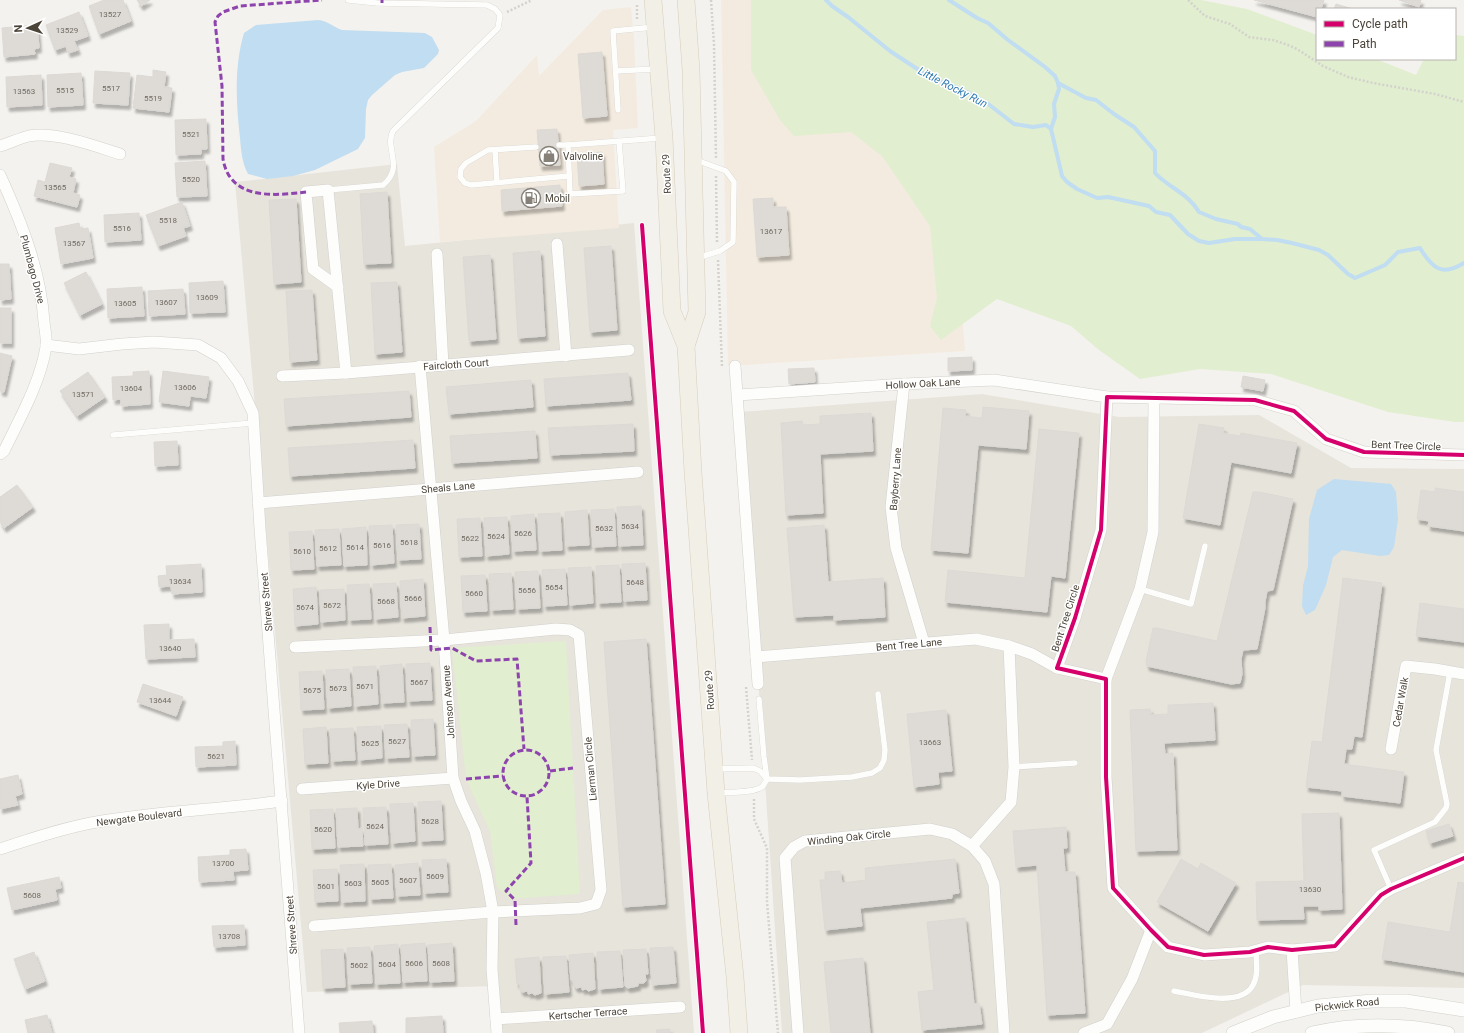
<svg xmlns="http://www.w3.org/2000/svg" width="1464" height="1033" viewBox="0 0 1464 1033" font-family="Roboto,sans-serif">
	<defs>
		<filter id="shadow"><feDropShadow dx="2.5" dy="4.5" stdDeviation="1" flood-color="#0004"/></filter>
	</defs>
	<rect width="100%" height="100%" fill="#f4f2ee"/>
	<!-- residential -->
	<g fill="#e7e4dc">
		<polygon points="397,164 405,246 634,223 694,1033 498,1033 495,986 307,992 235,182"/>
		<polygon points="982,394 1119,417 1259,415 1351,468 1464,469 1464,988 1303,985 1202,1033 782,1033 740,412"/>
	</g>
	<!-- commercial -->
	<g fill="#f3ebdf">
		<polygon points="721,0 804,0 944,91 965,351 728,366"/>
		<polygon points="631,7 634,38 638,128 613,130 619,228 440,242 434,147 476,121 537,55 539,76 603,10"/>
	</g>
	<!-- green -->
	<g fill="#e1eecf">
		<polygon points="751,0 1201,0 1247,9 1317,35 1317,59 1376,59 1416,75 1424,59 1455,59 1455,35 1464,36 1464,422 1455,422 1388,412 1271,374 1200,369 1140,379 1099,350 1071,326 997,299 941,340 930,326 937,298 930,226 882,156 851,132 794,136 780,120 751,70"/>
		<polygon points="566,641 580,894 510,899 497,887 490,831 466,779 452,648"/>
	</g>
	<!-- water -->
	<g fill="#c0ddf1">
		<path d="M318,20C328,21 333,27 342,30L425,33L432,37L439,50L438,54L424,68L402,72L395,75L372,95L368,100L366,109L365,138L358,149L315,170L293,176L267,179L248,174C242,163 241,150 240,138C236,103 234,67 244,33L256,25Z"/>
		<polygon points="1334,479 1391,484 1396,492 1398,519 1394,547 1389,555 1380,556 1342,550 1333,557 1326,585 1315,610 1306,615 1302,606 1303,586 1308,566 1309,519 1317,490"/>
	</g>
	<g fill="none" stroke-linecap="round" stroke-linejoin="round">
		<!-- stream -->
		<g stroke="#c0ddf1" stroke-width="4">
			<path d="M826,0L832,6L848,17L890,51L928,76L963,90L987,103L1014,124L1033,127L1046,125L1051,129L1062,176L1067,182L1077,189L1097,198L1108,197L1149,206L1156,212L1170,215L1188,234L1199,241L1209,243L1235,239H1262L1277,240L1292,243L1319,250L1328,255L1348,274L1355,278L1385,265L1398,252L1420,248C1432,268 1442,277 1464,263"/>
			<polyline points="949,0 977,18 988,23 1008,40 1045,67 1055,76 1058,83 1059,89 1054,104 1055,117 1051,129"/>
			<path d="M1058,83L1086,98L1096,100L1114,114L1134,127L1155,151V173C1169,188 1188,193 1199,212L1216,219L1238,224L1241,227L1250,229L1262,239"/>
		</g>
	</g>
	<!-- building -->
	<g fill="#dedbd6" stroke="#dcd9d4" filter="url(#shadow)">
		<polygon points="104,0 123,0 131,21 99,34 89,6"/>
		<polygon points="137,0 150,0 141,6"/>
		<polygon points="1254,0 1324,0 1321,9 1317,9 1317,17"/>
		<polygon points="1399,0 1421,0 1419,7"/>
		<polygon points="1336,4 1353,9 1334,9"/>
		<polygon points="79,12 88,36 74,41 78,50 68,53 66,46 55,50 46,25"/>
		<polygon points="37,25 39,48 34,49 35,54 4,57 2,28"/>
		<polygon points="602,52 607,116 583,118 578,54"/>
		<polygon points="153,70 166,72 164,87 172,88 169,112 133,108 137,75 153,77"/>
		<polygon points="95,71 130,73 128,105 93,103"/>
		<polygon points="81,73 83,105 48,107 47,75"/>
		<polygon points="41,75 42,105 7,107 6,77"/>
		<polygon points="206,119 207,149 201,149 201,154 176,155 175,120"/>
		<polygon points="557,129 560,165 540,166 537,130"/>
		<polygon points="602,152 604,184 579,186 577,154"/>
		<polygon points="205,161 207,196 177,197 175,163"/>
		<polygon points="50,163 72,168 69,177 76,179 73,193 80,195 77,207 34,196 38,180 45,182"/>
		<polygon points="560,185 562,206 502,211 501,190"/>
		<polygon points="387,192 391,263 364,264 360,194"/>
		<polygon points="773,198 773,207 786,207 789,255 757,257 753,199"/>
		<polygon points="296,199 301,282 274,284 269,200"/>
		<polygon points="182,202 190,226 183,228 186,236 158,246 146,215"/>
		<polygon points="139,213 141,240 105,242 104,215"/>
		<polygon points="79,223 80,229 88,228 93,258 61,264 55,228"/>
		<polygon points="611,246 617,330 590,332 584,248"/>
		<polygon points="540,251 545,336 518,338 513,253"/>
		<polygon points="490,255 496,339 469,341 463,257"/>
		<polygon points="0,264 9,264 11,299 0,300"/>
		<polygon points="86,272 102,304 80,315 64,283"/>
		<polygon points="223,281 225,312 190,313 189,283"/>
		<polygon points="397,282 402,352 375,354 371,283"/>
		<polygon points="142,287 144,316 108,318 107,289"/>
		<polygon points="183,289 185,314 149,316 148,291"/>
		<polygon points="312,290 317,360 290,362 286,291"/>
		<rect x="0" y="308" width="11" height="35"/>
		<polygon points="0,353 12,356 4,392 0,391"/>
		<polygon points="972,357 972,370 948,371 948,358"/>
		<polygon points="814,368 815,382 789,384 788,369"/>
		<polygon points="149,371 150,404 121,406 121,399 113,400 112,377 133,376 133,372"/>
		<polygon points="163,371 209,377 206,398 190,396 189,406 159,402"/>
		<polygon points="88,372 105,397 77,416 60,391"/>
		<polygon points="628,373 631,400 546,406 544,379"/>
		<polygon points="1243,376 1265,380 1263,391 1241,387"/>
		<polygon points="531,380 533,407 449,414 446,387"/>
		<polygon points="409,391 411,417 286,426 284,399"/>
		<polygon points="983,407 1029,411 1026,449 978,445 968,553 931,550 943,408 966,410 965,416 982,418"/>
		<polygon points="871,413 873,451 820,454 823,513 786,515 781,423 802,421 803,425 820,424 820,416"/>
		<polygon points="633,424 634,451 550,455 548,428"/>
		<polygon points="1199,424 1224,428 1223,433 1240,436 1241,433 1297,443 1291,473 1231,462 1220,525 1183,518"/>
		<polygon points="1039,429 1079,433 1065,578 1051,576 1047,612 945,602 948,570 1025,578"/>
		<polygon points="535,431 537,458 452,463 450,436"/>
		<polygon points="413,440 415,468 290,476 288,448"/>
		<polygon points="177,441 178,465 155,466 154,442"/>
		<polygon points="17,485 33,507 4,528 0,522 0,497"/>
		<polygon points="1435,488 1464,492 1464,531 1428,526 1429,521 1417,519 1421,490 1435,492"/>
		<polygon points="1253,492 1259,492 1293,499 1273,590 1267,591 1265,602 1265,608 1257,649 1243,650 1241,659 1242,674 1240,683 1231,684 1147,666 1146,661 1153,628 1157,628 1217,641"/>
		<polygon points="641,506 643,545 619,546 617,507"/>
		<polygon points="614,509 616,546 593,547 591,510"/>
		<polygon points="587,510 589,545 566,546 565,512"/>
		<polygon points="560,513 562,550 540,551 538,514"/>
		<polygon points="534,514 536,550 513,551 511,516"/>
		<polygon points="507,517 509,554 486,556 484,518"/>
		<polygon points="480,518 482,556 459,557 457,519"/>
		<polygon points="419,524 421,559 398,560 396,525"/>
		<polygon points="392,525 394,563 371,565 369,526"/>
		<polygon points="824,525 828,582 883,578 885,617 834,620 834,615 794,617 787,528"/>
		<polygon points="366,527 367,565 344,566 342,529"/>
		<polygon points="339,529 341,565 317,566 315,530"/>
		<polygon points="312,531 314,569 291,570 289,532"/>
		<polygon points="645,563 647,600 624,601 622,564"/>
		<polygon points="201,564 202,592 172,594 171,586 159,587 158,576 167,575 166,566"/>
		<polygon points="619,565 621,602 598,603 596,566"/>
		<polygon points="591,567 593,603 570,605 568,568"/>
		<polygon points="565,569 567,605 544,606 542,570"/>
		<polygon points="538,571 540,608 517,609 515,572"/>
		<polygon points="511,573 513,609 491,610 489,574"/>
		<polygon points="485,575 487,611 463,612 461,576"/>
		<polygon points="1343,578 1382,583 1362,737 1354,736 1352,749 1346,749 1344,764 1404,772 1400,803 1342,796 1342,791 1306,787 1312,741 1322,742"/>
		<polygon points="423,579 425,616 402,618 400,581"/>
		<polygon points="396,583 398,617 375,619 373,584"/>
		<polygon points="369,584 371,619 349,620 347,585"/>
		<polygon points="316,587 318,624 295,626 293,589"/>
		<polygon points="344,589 345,620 321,622 320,590"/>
		<polygon points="1420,603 1464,609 1464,642 1416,636"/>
		<polygon points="169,624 169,640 194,639 195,657 146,659 144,625"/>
		<polygon points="646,639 665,904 623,907 604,642"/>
		<polygon points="430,663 432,700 408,701 406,664"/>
		<polygon points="402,664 404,702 382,703 380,666"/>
		<polygon points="376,666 378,704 355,706 353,667"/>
		<polygon points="349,669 351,706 328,708 326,670"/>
		<polygon points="322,671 324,709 301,710 299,672"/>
		<polygon points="143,684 183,697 176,716 137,702"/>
		<polygon points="1213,703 1215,740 1164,743 1165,754 1173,753 1177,850 1136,851 1130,710 1150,709 1151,715 1168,714 1168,705"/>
		<polygon points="946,710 952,771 938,772 939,784 914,787 907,714"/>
		<polygon points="433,719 435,755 413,756 411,720"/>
		<polygon points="407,724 409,757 386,758 384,725"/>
		<polygon points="381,726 382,758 359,760 357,727"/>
		<polygon points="326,727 328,763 305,764 303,729"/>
		<polygon points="353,728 355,760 332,761 330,729"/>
		<polygon points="235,741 236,765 196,767 195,747 223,746 223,742"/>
		<polygon points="18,775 22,794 15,796 18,805 0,809 0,779"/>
		<polygon points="441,801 443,840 420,841 418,802"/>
		<polygon points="413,803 415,841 392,843 390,804"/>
		<polygon points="386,807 388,844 365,845 363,808"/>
		<polygon points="357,808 358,829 362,828 363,846 338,847 336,809"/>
		<polygon points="333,809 335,848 312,849 310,810"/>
		<polygon points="1339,813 1342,909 1319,910 1319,906 1303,906 1304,919 1257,920 1256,882 1304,881 1302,814"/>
		<polygon points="1449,824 1453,836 1430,843 1426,831"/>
		<polygon points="1066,827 1067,848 1063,848 1065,872 1075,872 1085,1013 1047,1015 1037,865 1016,867 1013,831"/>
		<polygon points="246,849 248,870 233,871 234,880 199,882 198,857 230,855 230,850"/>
		<polygon points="446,859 448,892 424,893 422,860"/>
		<polygon points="955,859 959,893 952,894 952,898 860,908 862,926 825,930 820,880 825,880 825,872 840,871 842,883 866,880 865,868"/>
		<polygon points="1181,859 1198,869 1201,863 1236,883 1208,931 1157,902"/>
		<polygon points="418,863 420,895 397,896 395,865"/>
		<polygon points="364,864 365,901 342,902 340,865"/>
		<polygon points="391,864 393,898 370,899 368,865"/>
		<polygon points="337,869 338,901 315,902 313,870"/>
		<polygon points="59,877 61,888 55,889 57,900 12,910 7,888"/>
		<polygon points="1458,882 1464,883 1464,972 1382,959 1388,922 1450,932"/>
		<polygon points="965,918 974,1004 979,1003 982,1024 922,1030 918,992 934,990 927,922"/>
		<polygon points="244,925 245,945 214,947 212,926"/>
		<polygon points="425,943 427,981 403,982 401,945"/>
		<polygon points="452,943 454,981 430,982 428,945"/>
		<polygon points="398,944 400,983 376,984 374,946"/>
		<polygon points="370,947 372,983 349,984 347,948"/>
		<polygon points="673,947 676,983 652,985 650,948"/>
		<polygon points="343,949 345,987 323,988 321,950"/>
		<polygon points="646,949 648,974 645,974 646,981 644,983 638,983 638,986 628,988 625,986 623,950"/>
		<polygon points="620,951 623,987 599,989 597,952"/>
		<polygon points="34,952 45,981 25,989 14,959"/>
		<polygon points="593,953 595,989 588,991 586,989 582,990 582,987 576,988 574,986 573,980 571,980 569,955"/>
		<polygon points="566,956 569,992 545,994 543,957"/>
		<polygon points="539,957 541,993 535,995 532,993 528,994 528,991 523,992 520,990 520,984 517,984 515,959"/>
		<polygon points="863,958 870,1033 831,1033 824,962"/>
		<polygon points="47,1015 52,1033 28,1033 25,1020"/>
		<polygon points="442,1016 443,1033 406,1033 406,1018"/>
		<polygon points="372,1021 373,1033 340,1033 339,1023"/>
		<polygon points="670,1029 670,1033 657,1033 656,1030"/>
	</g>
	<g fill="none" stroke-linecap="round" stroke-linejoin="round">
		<!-- service casing -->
		<g stroke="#d2d0cb" stroke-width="6">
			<g id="service">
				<polyline points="616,71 656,69"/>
				<polyline points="618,110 613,31 654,27"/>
				<polyline points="619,141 623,191 570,194 568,145 661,138"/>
				<polyline points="559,145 568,145"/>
				<polyline points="536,147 488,150 466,163 461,169 460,177 465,183 471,185 569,176"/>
				<polyline points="495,150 497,182"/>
				<polyline points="696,160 726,171 734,182 733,242 720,251 697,258"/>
				<path d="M328,190L383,185C405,167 384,148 393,131L498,28L500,15L495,9L487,5L377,3L348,0"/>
				<polyline points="113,435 253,423"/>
				<polyline points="1140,589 1191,604 1205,546"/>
				<polyline points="1014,767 1075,763"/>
				<polyline points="716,769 753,768 760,771 767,779 800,780 852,777 872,773 880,768 884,760 885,750 878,694"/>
				<path d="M719,793C730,792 753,793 762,787C764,785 766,781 767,779L764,757L759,699"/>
				<polyline points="1391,889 1374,850 1435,822 1446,808 1447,804 1436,750 1450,672"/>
				<path d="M1174,991C1195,995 1241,1008 1253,985C1259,975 1256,961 1256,951"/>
			</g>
		</g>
		<!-- minor casing -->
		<g stroke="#d2d0cb" stroke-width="12">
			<g id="minor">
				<path d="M0,146C10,143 20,138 29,136C55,131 95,146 120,154"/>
				<path d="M0,175C21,221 41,271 44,322C45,330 47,339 46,347C40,383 20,418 4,451L0,454"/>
				<polyline points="557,244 566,356"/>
				<polyline points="437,254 443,365"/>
				<polyline points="338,287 313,269 306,192 328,190 346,373"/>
				<polyline points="46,345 79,349 122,344 154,342 198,345 221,358 238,381 253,413 260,529 299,1033"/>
				<polyline points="420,366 444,640 453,778 461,801 475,831 486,873 493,912 492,969 497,1033"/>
				<polyline points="735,366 758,684"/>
				<polyline points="282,376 346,373 629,350"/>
				<polyline points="904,384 891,507 896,548 924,643"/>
				<polyline points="738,395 904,384 994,380 1107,397"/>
				<polyline points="1464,455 1364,452 1326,439 1294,411 1255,400 1107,397 1101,530 1075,618 1057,668 1106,679 1106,777 1113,888 1151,930 1168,947 1204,955 1250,952 1268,947 1292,950 1335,946 1381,895 1391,889 1464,858"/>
				<polyline points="258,503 638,472"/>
				<polyline points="295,647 444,640 556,629 570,630 579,635 601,890 596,904 580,908 493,912 314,926"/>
				<polyline points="756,657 976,639 1009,646 1032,654 1057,668"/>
				<polyline points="1106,679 1140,589 1153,532 1154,398"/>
				<polyline points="1391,749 1406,666 1435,669 1464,674"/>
				<polyline points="302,789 453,778"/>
				<polyline points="972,846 1011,802 1014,767 1009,646"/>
				<path d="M0,849C30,839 60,829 91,823C154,811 218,810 282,801"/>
				<polyline points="1292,950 1296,1012"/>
				<polyline points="496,1019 680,1007"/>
				<polyline points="798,1033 785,858 794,847 805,841 930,829 952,834 972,846 985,861 994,884 1004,1033"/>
				<polyline points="1084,1033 1107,1024 1132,979 1151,930"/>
			</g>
		</g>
		<!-- tertiary casing -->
		<g stroke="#d2d0cb" stroke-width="14">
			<g id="tertiary">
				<polyline points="1233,1033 1273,1017 1318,1006 1372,1001 1406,1001 1464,1010"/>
				<path d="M1312,1033C1356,1023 1404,1024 1448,1033"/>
			</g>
		</g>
		<!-- primary casing -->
		<g stroke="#d6cebb" stroke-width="18">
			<g id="primary">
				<polyline points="653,0 664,138 672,311 686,346 693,472 716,793 735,977 739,1033"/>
				<polyline points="686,346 697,312 691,70 686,0"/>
			</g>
		</g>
		<!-- path -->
		<g stroke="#d3d2cc" stroke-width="2.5" stroke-dasharray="2 2" stroke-linecap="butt">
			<polyline points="711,0 714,44 716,159"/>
			<polyline points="1188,0 1205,16 1230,24 1249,37 1273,40 1288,45 1297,49 1323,66 1348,77 1373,83 1435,94 1464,102"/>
			<polyline points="637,5 637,20"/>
			<polyline points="507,12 532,0"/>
			<polyline points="716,176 717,243"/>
			<polyline points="718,260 722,367"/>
			<polyline points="746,687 752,760"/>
			<polyline points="754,799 754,819 767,848 767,902 778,1033"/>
		</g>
		<!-- service -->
		<use href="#service" stroke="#fdfdfc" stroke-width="5.5"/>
		<!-- minor -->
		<use href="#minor" stroke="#fdfdfc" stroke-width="11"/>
		<!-- tertiary -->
		<use href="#tertiary" stroke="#fdfdfc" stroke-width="13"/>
		<!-- primary -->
		<use href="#primary" stroke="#f2efe6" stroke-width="17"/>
		<!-- quiet -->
		<g stroke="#8e44ad" stroke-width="3" stroke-dasharray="6 3" stroke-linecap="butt">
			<polyline points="382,0 382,3"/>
			<path d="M306,192C273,196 230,200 223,159L222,86L215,22L218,16L223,12L240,6L322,0"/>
			<polyline points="430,627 431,650 452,648 476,661 517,659 524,749"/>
			<circle cx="526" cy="773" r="23"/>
			<polyline points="550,771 573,768"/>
			<polyline points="466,779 503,776"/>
			<polyline points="516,925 515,900 506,891 531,863 527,797"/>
		</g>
		<!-- cycleway casing -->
		<g stroke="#fff" stroke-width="6">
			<g id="cycleway">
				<polyline points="642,225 703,1033"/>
				<polyline points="1464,455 1364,452 1326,439 1294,411 1255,400 1107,397 1101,530 1075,618 1057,668 1106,679 1106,777 1113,888 1151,930 1168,947 1204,955 1250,952 1268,947 1292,950 1335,946 1381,895 1391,889 1464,858"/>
			</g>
		</g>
		<!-- cycleway -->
		<use href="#cycleway" stroke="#d6006c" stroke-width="4"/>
	</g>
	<!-- icons -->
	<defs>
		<g id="shop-ring" transform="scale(1)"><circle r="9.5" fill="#fff" stroke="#868178" stroke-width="1.5"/><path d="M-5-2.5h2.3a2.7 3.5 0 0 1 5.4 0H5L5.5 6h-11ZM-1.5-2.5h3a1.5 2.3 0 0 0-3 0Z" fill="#868178"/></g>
		<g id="fuel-ring" transform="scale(1)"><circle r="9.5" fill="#fff" stroke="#868178" stroke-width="1.5"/><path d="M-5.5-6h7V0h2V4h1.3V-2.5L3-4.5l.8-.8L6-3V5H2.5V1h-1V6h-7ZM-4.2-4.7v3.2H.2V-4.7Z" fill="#868178"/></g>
	</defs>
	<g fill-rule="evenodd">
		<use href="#shop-ring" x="549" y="156"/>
		<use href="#fuel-ring" x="531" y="198"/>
	</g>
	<g text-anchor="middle" stroke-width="3" stroke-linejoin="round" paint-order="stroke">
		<!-- number labels -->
		<g font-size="8" fill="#706a61">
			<text x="110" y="17">13527</text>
			<text x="67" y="33">13529</text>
			<text x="111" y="91">5517</text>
			<text x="65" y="93">5515</text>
			<text x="24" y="94">13563</text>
			<text x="153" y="101">5519</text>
			<text x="191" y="137">5521</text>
			<text x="191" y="182">5520</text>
			<text x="55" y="190">13565</text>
			<text x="168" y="223">5518</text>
			<text x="122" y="231">5516</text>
			<text x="771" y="234">13617</text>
			<text x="74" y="246">13567</text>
			<text x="207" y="300">13609</text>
			<text x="166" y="305">13607</text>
			<text x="125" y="306">13605</text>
			<text x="185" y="390">13606</text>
			<text x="131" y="391">13604</text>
			<text x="83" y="397">13571</text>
			<text x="630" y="529">5634</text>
			<text x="604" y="531">5632</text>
			<text x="523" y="536">5626</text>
			<text x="496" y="539">5624</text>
			<text x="470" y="541">5622</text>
			<text x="409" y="545">5618</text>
			<text x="382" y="548">5616</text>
			<text x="355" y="550">5614</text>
			<text x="328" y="551">5612</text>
			<text x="302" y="554">5610</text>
			<text x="180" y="584">13634</text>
			<text x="635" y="585">5648</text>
			<text x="554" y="590">5654</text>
			<text x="527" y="593">5656</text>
			<text x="474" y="596">5660</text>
			<text x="413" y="601">5666</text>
			<text x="386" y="604">5668</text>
			<text x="332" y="608">5672</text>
			<text x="305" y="610">5674</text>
			<text x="170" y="651">13640</text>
			<text x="419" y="685">5667</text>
			<text x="365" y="689">5671</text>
			<text x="338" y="691">5673</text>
			<text x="312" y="693">5675</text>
			<text x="160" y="703">13644</text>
			<text x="397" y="744">5627</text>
			<text x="930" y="745">13663</text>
			<text x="370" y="746">5625</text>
			<text x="216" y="759">5621</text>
			<text x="430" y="824">5628</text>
			<text x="375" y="829">5624</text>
			<text x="323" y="832">5620</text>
			<text x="223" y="866">13700</text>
			<text x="435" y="879">5609</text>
			<text x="408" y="883">5607</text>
			<text x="380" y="885">5605</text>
			<text x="353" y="886">5603</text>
			<text x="326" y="889">5601</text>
			<text x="1310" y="892">13630</text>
			<text x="32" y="898">5608</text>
			<text x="229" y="939">13708</text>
			<text x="414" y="966">5606</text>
			<text x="441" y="966">5608</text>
			<text x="387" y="967">5604</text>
			<text x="359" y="968">5602</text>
		</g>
		<!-- poi labels -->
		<g font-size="10" fill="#4b4439" stroke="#fff" text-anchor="start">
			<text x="563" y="160">Valvoline</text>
			<text x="545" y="202">Mobil</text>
		</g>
		<!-- street labels -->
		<g font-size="10" fill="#4b4439" stroke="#fff">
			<text transform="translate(666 174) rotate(-93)" y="4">Route 29</text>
			<text transform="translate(33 269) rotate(75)" y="4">Plumbago Drive</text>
			<text transform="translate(456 364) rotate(-4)" y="4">Faircloth Court</text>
			<text transform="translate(923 383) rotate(-3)" y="4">Hollow Oak Lane</text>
			<text transform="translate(1406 445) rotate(2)" y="4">Bent Tree Circle</text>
			<text transform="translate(895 479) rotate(-86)" y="4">Bayberry Lane</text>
			<text transform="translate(448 487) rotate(-5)" y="4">Sheals Lane</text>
			<text transform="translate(266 602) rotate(-95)" y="4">Shreve Street</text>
			<text transform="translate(1065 618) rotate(-72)" y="4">Bent Tree Circle</text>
			<text transform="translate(909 644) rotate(-5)" y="4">Bent Tree Lane</text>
			<text transform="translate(709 690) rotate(-94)" y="4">Route 29</text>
			<text transform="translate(448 702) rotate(-94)" y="4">Johnson Avenue</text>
			<text transform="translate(1400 702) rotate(-80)" y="4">Cedar Walk</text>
			<text transform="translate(590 769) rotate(-95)" y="4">Lierman Circle</text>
			<text transform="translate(378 784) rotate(-4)" y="4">Kyle Drive</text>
			<text transform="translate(139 817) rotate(-7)" y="4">Newgate Boulevard</text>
			<text transform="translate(849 837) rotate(-6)" y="4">Winding Oak Circle</text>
			<text transform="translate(291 925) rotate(-94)" y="4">Shreve Street</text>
			<text transform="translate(1347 1004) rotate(-6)" y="4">Pickwick Road</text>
			<text transform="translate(588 1013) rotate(-4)" y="4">Kertscher Terrace</text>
		</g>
		<!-- water labels -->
		<g font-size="11" font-style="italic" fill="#2e7ab2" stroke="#fff">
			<text transform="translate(953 87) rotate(27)" y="4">Little Rocky Run</text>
		</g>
	</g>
	<!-- legend -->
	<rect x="1316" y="8" width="140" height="52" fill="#ffffff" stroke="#b7b4b0"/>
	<rect x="1324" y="21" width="20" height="6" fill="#d6006c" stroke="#b7b4b0"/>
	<text x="1352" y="28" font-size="12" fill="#4b4439">Cycle path</text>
	<rect x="1324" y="41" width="20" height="6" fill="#8e44ad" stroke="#b7b4b0"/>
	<text x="1352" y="48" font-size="12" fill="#4b4439">Path</text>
	<!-- north arrow -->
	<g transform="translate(28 28) rotate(267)" stroke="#ffffff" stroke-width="3" paint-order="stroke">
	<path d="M0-3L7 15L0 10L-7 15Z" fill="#4b4439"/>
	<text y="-6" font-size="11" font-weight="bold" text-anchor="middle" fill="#4b4439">N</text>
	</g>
</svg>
